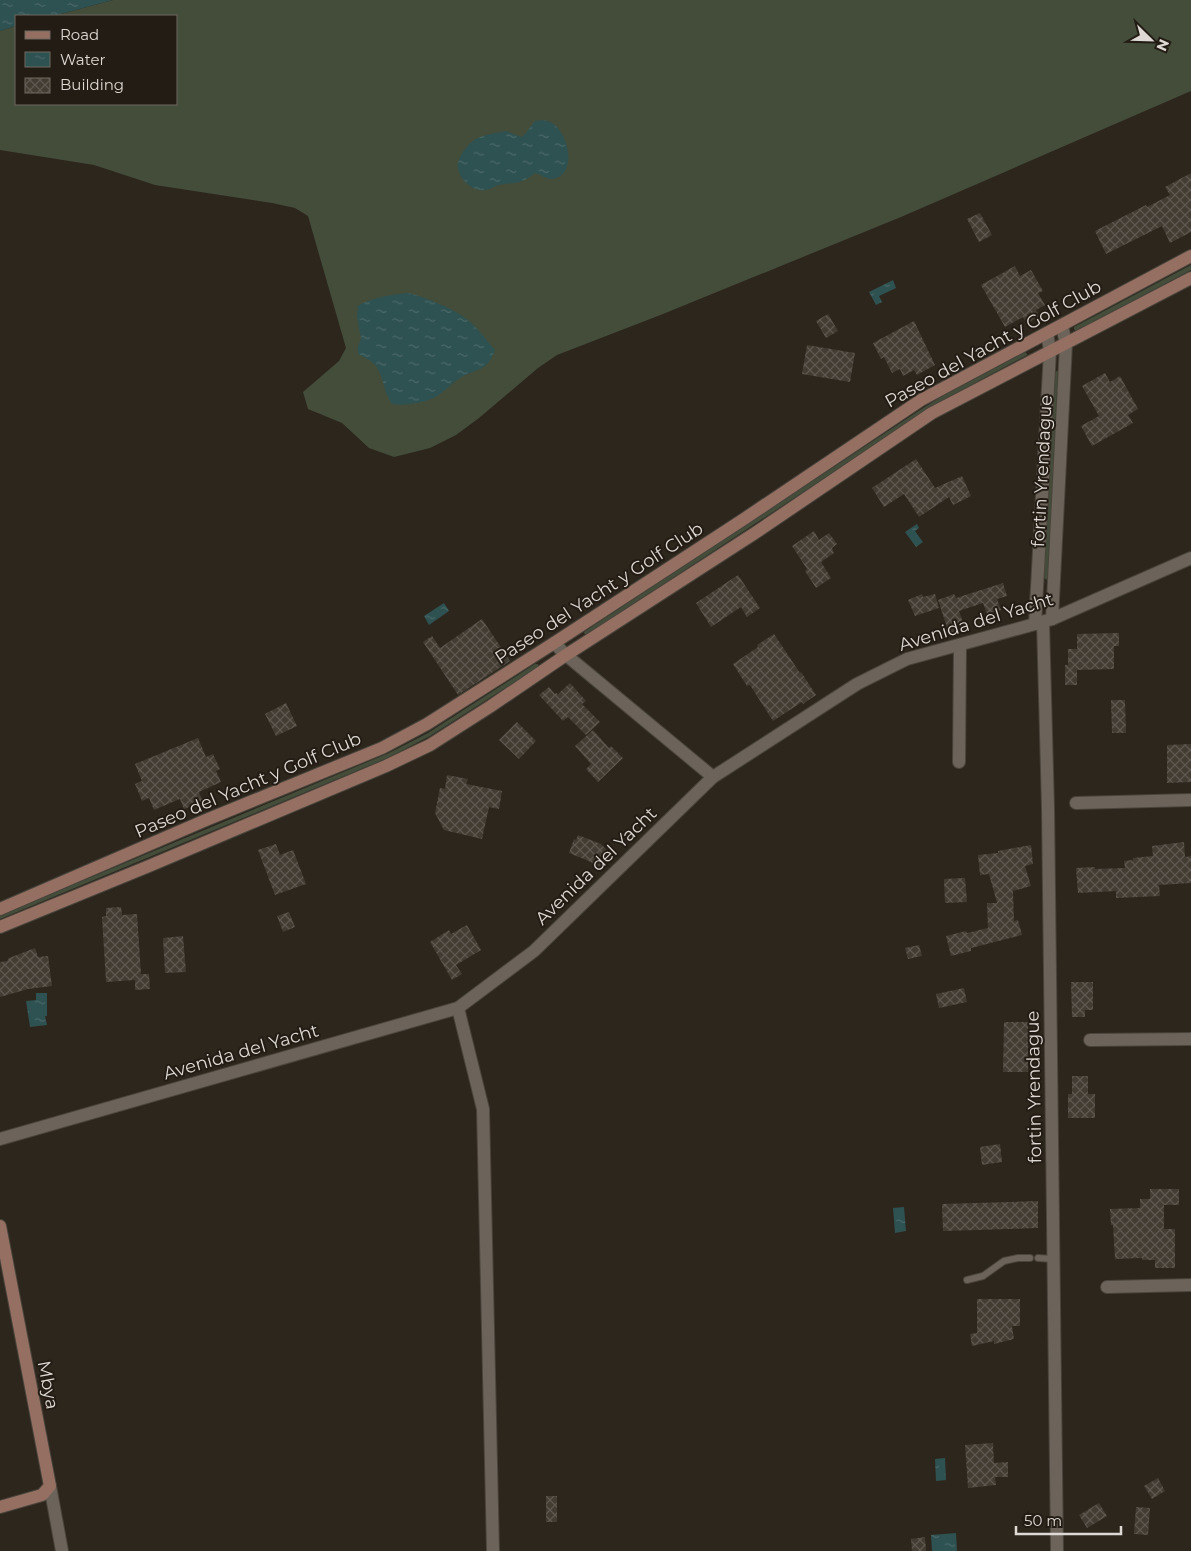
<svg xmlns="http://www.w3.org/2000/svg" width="1191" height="1551" viewBox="0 0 1191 1551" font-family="Montserrat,sans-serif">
	<defs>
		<pattern id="water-ripples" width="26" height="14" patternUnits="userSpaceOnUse" patternTransform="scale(1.25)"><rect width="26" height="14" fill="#2e5151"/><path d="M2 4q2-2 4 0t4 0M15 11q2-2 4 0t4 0" fill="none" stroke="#4c6969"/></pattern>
		<pattern id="building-cross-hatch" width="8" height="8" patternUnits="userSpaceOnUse" patternTransform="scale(1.25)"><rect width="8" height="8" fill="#433c33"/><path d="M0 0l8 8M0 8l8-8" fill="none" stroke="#5e5850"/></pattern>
	</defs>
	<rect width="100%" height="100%" fill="#2d261d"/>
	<!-- grass -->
	<g fill="#434d3a">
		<polygon points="113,0 1191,0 1191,91 901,217 663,314 557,355 538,368 479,418 456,435 430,448 394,457 369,448 342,423 308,409 303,392 339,361 346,348 308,216 295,208 272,203 155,185 94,165 0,150 0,31 16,26 16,104 176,104 176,16 53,16"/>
		<polygon points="1191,265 1191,270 1076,331 1074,329 1074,327"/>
		<polygon points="1025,352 1027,354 1027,355 943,400 586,635 584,633 584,632 920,410 941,397"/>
		<polygon points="1057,371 1058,371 1048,578 1047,580 1044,578 1055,372"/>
		<polygon points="535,664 538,664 538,667 430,736 390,757 0,919 0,915 389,753 428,733"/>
	</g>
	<!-- water -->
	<g fill="url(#water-ripples)">
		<polygon points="0,0 113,0 53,16 16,16 16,26 0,31"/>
		<path d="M543,120C545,120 548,121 550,122C568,130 579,174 553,179C548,180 540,174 535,173C521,185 516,182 499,185C494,186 490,190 485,190C472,192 456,177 458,163C460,154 468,144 476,139C485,134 497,133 506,131L521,137C527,134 530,126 535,121Z"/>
		<polygon points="893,280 896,288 879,296 882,302 876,305 869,292"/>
		<path d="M409,293C427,298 454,309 468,320C478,328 486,340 495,350C487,372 477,368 460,378C450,384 442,395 431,399C422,403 402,406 392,404C383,392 384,373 373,363C369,359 363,357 358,354V346L361,339L357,317L358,306C369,298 395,294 409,293Z"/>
		<polygon points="917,524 919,528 915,531 923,542 916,547 905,532"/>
		<polygon points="444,603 449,611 429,625 424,616"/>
		<polygon points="36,993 47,993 47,1016 45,1016 47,1025 30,1027 26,1001 36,1000"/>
		<polygon points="904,1207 906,1231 895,1233 893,1208"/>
		<polygon points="945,1458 946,1480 936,1481 935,1459"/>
		<polygon points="956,1533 957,1551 932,1551 931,1535"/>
	</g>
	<!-- building -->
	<g fill="url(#building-cross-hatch)">
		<polygon points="1191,173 1191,232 1170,243 1162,226 1106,254 1095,231 1146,205 1147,207 1170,195 1165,187"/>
		<polygon points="980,213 992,235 979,242 967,219"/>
		<polygon points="1015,266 1020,276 1031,270 1043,291 1038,293 1045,305 1036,310 1039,316 1027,324 1023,317 1005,327 981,285"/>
		<polygon points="828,314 838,331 826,338 816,321"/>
		<polygon points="914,321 935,365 917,375 914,370 903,376 900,369 892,373 884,357 881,359 873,343"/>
		<polygon points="807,345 855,353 850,382 802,374"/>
		<polygon points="1105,373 1110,382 1120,376 1138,409 1128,415 1133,423 1092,446 1081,426 1099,416 1082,386"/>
		<polygon points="916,459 935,488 962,476 971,496 953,505 949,497 919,517 904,494 884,507 872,488"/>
		<polygon points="814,531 819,540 829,533 837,544 832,548 834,553 821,562 831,578 816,588 805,571 807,569 792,546"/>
		<polygon points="738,575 760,608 747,617 741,607 711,627 696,603"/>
		<polygon points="1003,583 1007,596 997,599 1001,610 987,614 983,603 959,611 966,631 950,636 938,600 954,594 956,598"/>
		<polygon points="922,594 923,597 935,594 939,608 915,616 908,600"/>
		<polygon points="482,619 510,661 458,695 423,642 432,636 440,648"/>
		<polygon points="1119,633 1119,646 1114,646 1114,669 1077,670 1077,685 1065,685 1065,665 1068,665 1068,649 1077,649 1077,634"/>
		<polygon points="774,634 800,673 801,672 816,695 803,704 802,702 773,721 750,685 747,686 733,664 758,647 757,645"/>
		<polygon points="570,683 586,701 582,704 600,722 586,735 568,717 563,721 539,695 549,687 555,694 556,693 558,694"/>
		<polygon points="1111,700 1125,700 1126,733 1112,733"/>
		<polygon points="286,703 297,726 276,736 265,714"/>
		<polygon points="517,722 536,741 519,759 499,740"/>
		<polygon points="593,730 609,748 611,746 623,758 598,782 586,769 591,764 575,746"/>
		<polygon points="198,738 206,757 213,754 220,769 216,771 221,782 199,792 203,802 184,809 180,799 154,810 149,798 142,801 135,784 142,781 135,764"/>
		<polygon points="1191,744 1191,782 1167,783 1167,745"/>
		<polygon points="447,775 468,779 466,784 502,791 499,809 489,807 482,839 444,830 435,813 440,788 445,789"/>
		<polygon points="578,835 601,844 613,857 598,870 591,862 569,853 574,839 576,840"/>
		<polygon points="1184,842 1185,857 1191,856 1191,883 1159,885 1160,896 1116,898 1116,891 1078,893 1076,868 1095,867 1095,869 1125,868 1124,861 1133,860 1133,858 1153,856 1152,846"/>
		<polygon points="276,844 280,855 293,850 306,884 275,895 258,850"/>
		<polygon points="1031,845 1033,864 1025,866 1031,886 1013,891 1014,921 1018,920 1022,935 971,948 971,951 951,956 946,936 966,931 967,933 988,928 987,903 997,903 989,874 980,875 978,855 998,853 998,851"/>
		<polygon points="965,878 967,902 945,903 944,879"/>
		<polygon points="121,907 122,915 137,914 141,974 149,974 150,989 135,990 135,980 106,982 102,917 106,916 106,908"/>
		<polygon points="289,912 295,927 283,932 277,916"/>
		<polygon points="467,925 481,950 456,965 462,974 452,980 430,942 449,930 451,934"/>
		<polygon points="183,936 186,972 165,973 163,938"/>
		<polygon points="919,945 922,956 908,959 905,948"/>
		<polygon points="35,948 38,957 48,956 52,986 28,989 0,997 0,962 7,961 9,958"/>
		<polygon points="1071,982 1093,982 1093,1010 1085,1010 1085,1017 1072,1017"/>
		<polygon points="964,988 967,1002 939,1008 936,994"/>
		<polygon points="1004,1022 1028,1022 1028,1072 1003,1072"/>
		<polygon points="1072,1076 1088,1076 1088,1094 1095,1094 1095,1118 1068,1118 1068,1094 1072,1094"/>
		<polygon points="1000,1144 1002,1162 982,1165 980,1147"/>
		<polygon points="1150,1189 1179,1189 1179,1205 1164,1205 1164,1229 1175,1229 1175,1268 1155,1268 1155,1260 1142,1260 1142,1258 1115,1259 1113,1225 1111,1225 1110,1209 1140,1208 1140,1199 1150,1199"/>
		<polygon points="1038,1201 1038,1228 943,1231 942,1204"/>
		<polygon points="977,1299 1020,1299 1020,1326 1012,1326 1014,1339 994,1344 994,1341 972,1346 970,1334 977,1333"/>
		<polygon points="993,1443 994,1463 1008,1462 1008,1477 995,1477 996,1485 968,1488 965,1445"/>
		<polygon points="1158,1478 1165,1491 1152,1499 1144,1486"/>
		<rect x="546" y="1496" width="11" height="26"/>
		<polygon points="1099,1503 1107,1516 1087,1528 1079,1515"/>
		<polygon points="1136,1507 1150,1508 1148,1535 1134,1534"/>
		<polygon points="925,1537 926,1551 912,1551 911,1539"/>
	</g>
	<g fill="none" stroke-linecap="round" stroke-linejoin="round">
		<!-- service casing -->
		<g stroke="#49443c" stroke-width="8">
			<g id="service">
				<polyline points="1038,1258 1053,1259"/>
				<polyline points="967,1280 983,1276 1004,1261 1018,1258 1030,1258"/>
			</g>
		</g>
		<!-- minor casing -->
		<g stroke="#49443c" stroke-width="14">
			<g id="minor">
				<polyline points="1043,622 1048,808 1057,1551"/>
				<polyline points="554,643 566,655 713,777"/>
				<polyline points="959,762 960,645"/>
				<polyline points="1076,803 1191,800"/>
				<polyline points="458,1008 483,1109 493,1551"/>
				<polyline points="1090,1040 1191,1039"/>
				<polyline points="0,1139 458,1008 534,951 713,777 857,684 907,659 1035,624"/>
				<polyline points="1107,1287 1191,1285"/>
				<polyline points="50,1486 62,1551"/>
			</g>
		</g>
		<!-- tertiary casing -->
		<g stroke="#49443c" stroke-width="14">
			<g id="tertiary">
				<polyline points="1047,333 1050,351 1035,624 1052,619 1191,558"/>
				<polyline points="1052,619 1066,344 1062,326"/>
			</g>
		</g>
		<!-- secondary casing -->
		<g stroke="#49443c" stroke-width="14">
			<g id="secondary">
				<polyline points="0,909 206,820 382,748 427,724 554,643 744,519 921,400 1191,256"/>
				<polyline points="0,927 149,866 386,766 430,745 491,706 566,655 755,533 932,413 1191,278"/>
				<polyline points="0,1226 50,1486 42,1495 0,1507"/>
			</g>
		</g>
		<!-- service -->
		<use href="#service" stroke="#6c645a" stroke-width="6"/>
		<!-- minor -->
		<use href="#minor" stroke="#6c645a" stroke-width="12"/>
		<!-- tertiary -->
		<use href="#tertiary" stroke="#6c645a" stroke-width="12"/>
		<!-- secondary -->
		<use href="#secondary" stroke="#957062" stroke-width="12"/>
	</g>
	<g text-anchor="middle" stroke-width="4" stroke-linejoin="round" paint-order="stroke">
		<!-- street labels -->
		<g font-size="18" fill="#ded9d4" stroke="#231c14">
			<text transform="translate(993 344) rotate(-29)" y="6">Paseo del Yacht y Golf Club</text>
			<text transform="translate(1042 471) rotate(-87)" y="6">fortin Yrendague</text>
			<text transform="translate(599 593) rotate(-33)" y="6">Paseo del Yacht y Golf Club</text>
			<text transform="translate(976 622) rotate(-17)" y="6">Avenida del Yacht</text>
			<text transform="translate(248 785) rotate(-23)" y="6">Paseo del Yacht y Golf Club</text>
			<text transform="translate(596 866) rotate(-44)" y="6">Avenida del Yacht</text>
			<text transform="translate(241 1052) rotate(-16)" y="6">Avenida del Yacht</text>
			<text transform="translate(1034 1087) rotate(-91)" y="6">fortin Yrendague</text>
			<text transform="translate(48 1385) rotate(79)" y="6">Mbya</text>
		</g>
	</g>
	<!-- legend -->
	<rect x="15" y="15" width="162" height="90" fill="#231c14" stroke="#6e6861"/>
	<rect x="25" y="31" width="25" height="8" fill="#957062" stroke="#6e6861"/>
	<text x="60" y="40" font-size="15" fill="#ded9d4">Road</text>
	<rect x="25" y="52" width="25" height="15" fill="url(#water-ripples)" stroke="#6e6861"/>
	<text x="60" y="65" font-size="15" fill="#ded9d4">Water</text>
	<rect x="25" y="78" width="25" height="15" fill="url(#building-cross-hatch)" stroke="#6e6861"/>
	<text x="60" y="90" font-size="15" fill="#ded9d4">Building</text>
	<!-- north arrow -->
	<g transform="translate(1151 40) rotate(113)" stroke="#231c14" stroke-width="4" paint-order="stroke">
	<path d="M0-4L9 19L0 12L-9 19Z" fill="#ded9d4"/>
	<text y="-8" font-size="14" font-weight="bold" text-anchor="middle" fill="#ded9d4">N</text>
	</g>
	<!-- scale -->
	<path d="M1016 1526v8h105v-8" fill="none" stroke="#ded9d4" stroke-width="2.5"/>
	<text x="1024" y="1526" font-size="15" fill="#ded9d4" stroke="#231c14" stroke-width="4" paint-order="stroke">50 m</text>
</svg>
